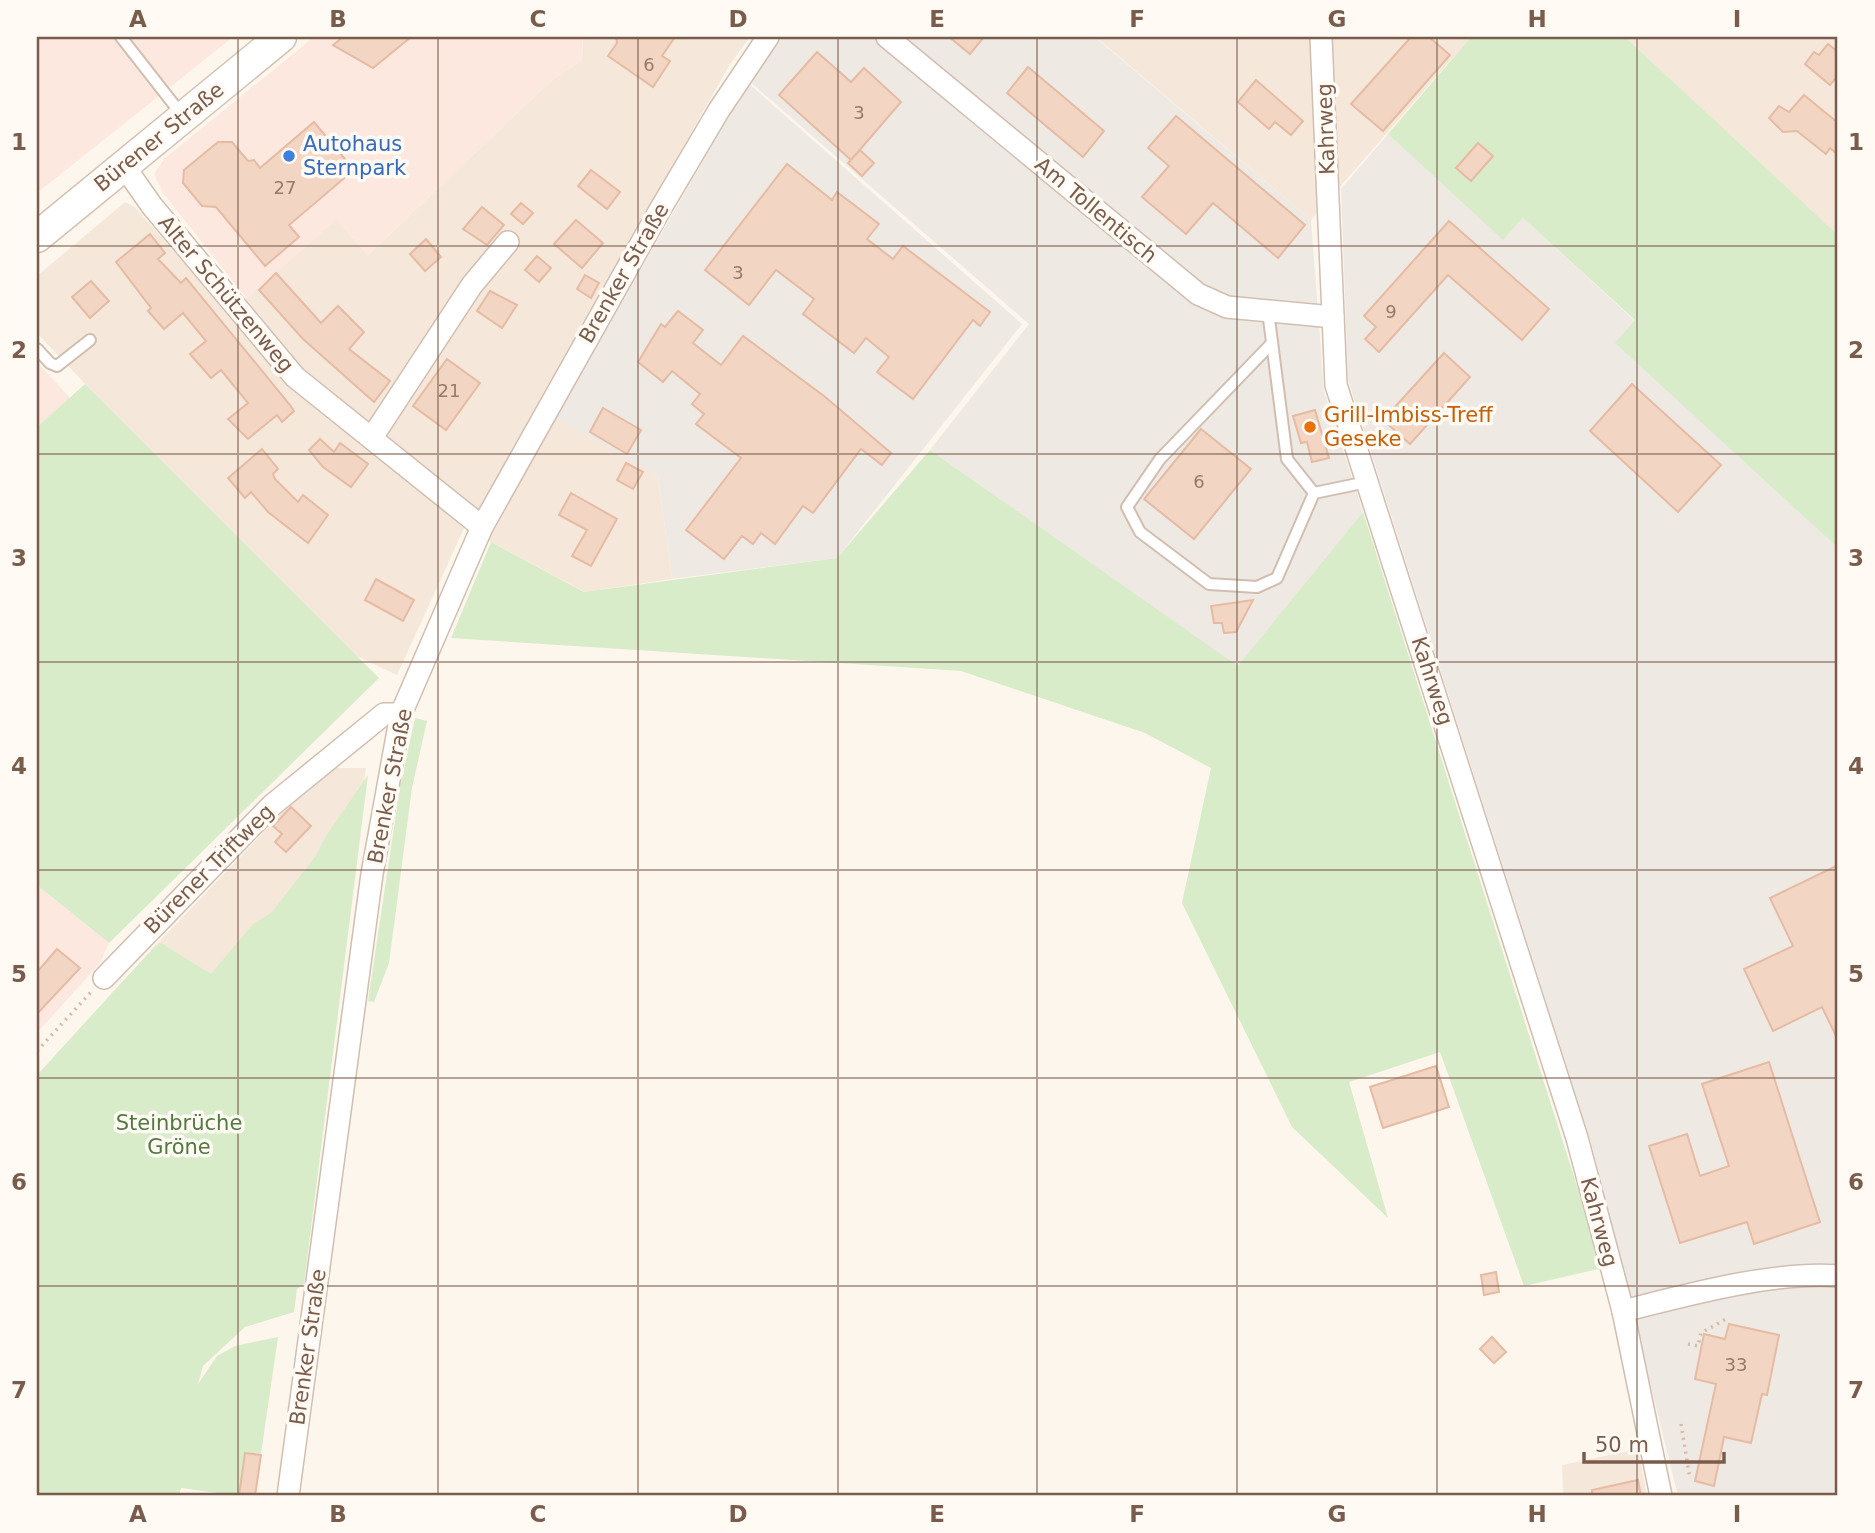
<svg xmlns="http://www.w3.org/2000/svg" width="1875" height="1533" viewBox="0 0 1875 1533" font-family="'DejaVu Sans',sans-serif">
	<rect width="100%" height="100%" fill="#fdf6ec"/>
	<!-- residential -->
	<g fill="#f5e8da">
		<polygon points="583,37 750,37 730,64 537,405 658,476 672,579 585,592 491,542 466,524 397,675 333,645 37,333 37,276 125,202 135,207 229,314 336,219 368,255 552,80 582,60"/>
		<polygon points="1096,37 1471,37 1311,220"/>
		<polygon points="1625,37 1838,37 1838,235 1788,189"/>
		<polygon points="327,768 366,768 354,856 208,993 155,946 261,835 270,820"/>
		<polygon points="1638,1449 1647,1496 1563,1496 1562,1465"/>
	</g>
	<!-- commercial -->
	<g fill="#fde8e0">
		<polygon points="37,37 233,37 37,193"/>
		<polygon points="314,37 583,37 582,60 552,80 368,255 336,219 247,299 163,193 154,174 165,158"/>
		<polygon points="37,362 70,398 37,427 37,361"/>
		<polygon points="37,885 109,943 100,963 37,1033"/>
	</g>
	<!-- industrial -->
	<g fill="#efe9e4">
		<polygon points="783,37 1095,37 1311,220 1324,391 1363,512 1239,667 930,450 1029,324 749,81"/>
		<polygon points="748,83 1022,324 837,558 672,579 658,476 555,418"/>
		<polygon points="1388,134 1503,239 1523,218 1635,321 1616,343 1838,548 1838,1496 1678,1496 1590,1139 1348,380 1341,189"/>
	</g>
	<!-- green -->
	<g fill="#d8ecc9">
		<polygon points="1471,37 1625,37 1838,235 1838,548 1615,343 1635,320 1523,218 1503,240 1388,134"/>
		<polygon points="85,384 379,678 109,943 37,885 37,427"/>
		<polygon points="930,450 1238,666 1363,512 1603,1268 1524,1286 1440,1052 1349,1082 1388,1218 1292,1127 1182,903 1211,768 1145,733 961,671 451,638 491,542 584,592 837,558"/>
		<polygon points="415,718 427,721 412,788 389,963 374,1002 368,1001 400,787"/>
		<polygon points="368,775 304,1284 297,1289 294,1312 245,1327 203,1366 198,1384 217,1356 235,1346 278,1337 261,1454 245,1452 239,1496 181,1488 179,1496 37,1496 37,1075 155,946 161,943 211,974 253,924 271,913 315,857 326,836"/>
	</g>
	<!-- building -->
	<g fill="#f3d5c3" stroke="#e6bba3" stroke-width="2">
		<polygon points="343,37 411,37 373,68 333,45"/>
		<polygon points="616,37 675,37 662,56 670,61 653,87 608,56 617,43"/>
		<polygon points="949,37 984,37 970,54"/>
		<polygon points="1411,37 1429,37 1450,55 1383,131 1351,104"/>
		<polygon points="1828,44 1838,52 1838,75 1830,85 1805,64 1814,52 1819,55"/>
		<polygon points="817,52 851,82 864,68 901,102 851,160 779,95"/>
		<polygon points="1028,67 1104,131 1083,157 1007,93"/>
		<polygon points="1256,80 1303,121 1291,135 1275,122 1269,129 1238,102"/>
		<polygon points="1804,95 1838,123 1838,155 1830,148 1826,154 1797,131 1783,132 1769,118 1779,106 1789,112"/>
		<polygon points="1176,116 1305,225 1278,258 1213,203 1186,234 1142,197 1169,166 1148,148"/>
		<polygon points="314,122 354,170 289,225 299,237 265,266 216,207 202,206 183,183 184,170 218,142 232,142 248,161 254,160 260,168"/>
		<polygon points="1478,143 1493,156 1471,181 1456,168"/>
		<polygon points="860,150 874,163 862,176 848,163"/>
		<polygon points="787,164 832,200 837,192 879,224 867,239 893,259 903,246 990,312 980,326 973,320 913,399 877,372 889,357 866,338 854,353 803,314 814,299 776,270 749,305 705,270"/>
		<polygon points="591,170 620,192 607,209 578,186"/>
		<polygon points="521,203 533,213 523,224 511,214"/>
		<polygon points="482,207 504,225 487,245 463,229"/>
		<polygon points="576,220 603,243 582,268 554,244"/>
		<polygon points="1449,221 1549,309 1522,340 1448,275 1379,352 1365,339 1376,327 1364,316"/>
		<polygon points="150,234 165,253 158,259 181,283 186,278 290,405 294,411 282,422 277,415 248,439 228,419 248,403 221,370 211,378 190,354 206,341 183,313 164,329 148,311 151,308 116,262"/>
		<polygon points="426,239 441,257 425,271 410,254"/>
		<polygon points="537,256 551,268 539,282 525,270"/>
		<polygon points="276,273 321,323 338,306 364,332 349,349 390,381 374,402 303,339 259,290"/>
		<polygon points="585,275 599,283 591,298 577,289"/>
		<polygon points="91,281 109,301 90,318 72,297"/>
		<polygon points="490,291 517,305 502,328 477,311"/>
		<polygon points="678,311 703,330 693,343 721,365 743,336 824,396 891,453 882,465 861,449 813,513 803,506 775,544 761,533 753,544 742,536 724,559 686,530 741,458 696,424 704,414 692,404 700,394 672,371 663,382 638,362 661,324 665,327"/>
		<polygon points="1444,353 1470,377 1410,444 1383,420"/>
		<polygon points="447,359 480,383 446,430 413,406"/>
		<polygon points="1632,384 1721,465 1678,512 1590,431"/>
		<polygon points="603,408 641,430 627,454 590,432"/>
		<polygon points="1315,410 1329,458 1312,462 1307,442 1301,443 1293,416"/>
		<polygon points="1201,429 1251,469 1194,539 1144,499"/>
		<polygon points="320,439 334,452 340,443 368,464 351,487 323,467 309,450"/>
		<polygon points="262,449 278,469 273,474 275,479 298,502 303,495 328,515 308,543 268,512 251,492 245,498 228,478"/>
		<polygon points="626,463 643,472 633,489 617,480"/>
		<polygon points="571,493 617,519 591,566 572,556 587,530 559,515"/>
		<polygon points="376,579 414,600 403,621 365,600"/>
		<polygon points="1253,600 1236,632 1224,633 1222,623 1214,623 1211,606"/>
		<polygon points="291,807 311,826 286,852 275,842 282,834 273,826"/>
		<polygon points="1838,865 1838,1040 1822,1007 1773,1031 1744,969 1793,946 1770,898"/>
		<polygon points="57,949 80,968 37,1014 37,972"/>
		<polygon points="1769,1062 1820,1222 1754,1244 1747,1222 1680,1243 1649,1146 1687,1134 1700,1176 1729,1166 1702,1084"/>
		<polygon points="1436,1066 1449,1107 1383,1128 1370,1087"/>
		<polygon points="1496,1272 1499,1292 1484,1295 1481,1275"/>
		<polygon points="1729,1324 1779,1335 1767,1395 1762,1394 1751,1443 1724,1437 1714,1486 1695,1481 1716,1384 1695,1379 1704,1334 1725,1339"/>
		<polygon points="1492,1337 1506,1352 1494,1363 1480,1349"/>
		<polygon points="245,1453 261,1455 255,1496 239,1496"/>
		<polygon points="1638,1480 1641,1496 1592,1496 1592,1490"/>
	</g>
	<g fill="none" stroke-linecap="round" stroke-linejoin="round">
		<!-- lane casing -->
		<g stroke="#d1beb0" stroke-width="14">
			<g id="lane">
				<polyline points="121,37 182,115"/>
				<polyline points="1268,311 1287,459 1314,493 1367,482"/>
				<polyline points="1272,343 1160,459 1127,507 1140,532 1209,584 1257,587 1277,578 1314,493"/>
				<polyline points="37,349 50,363 57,366 90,340"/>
			</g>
		</g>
		<!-- street casing -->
		<g stroke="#d1beb0" stroke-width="24">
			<g id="street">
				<polyline points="887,37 1198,294 1227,307 1333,317"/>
				<polyline points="1321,37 1336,385 1577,1138 1623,1311 1661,1496"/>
				<polyline points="124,166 152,206 295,377 482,527"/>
				<polyline points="373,436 472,285 508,242"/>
				<polyline points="104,978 271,806 384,714 401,714"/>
				<path d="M1623,1311C1687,1295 1773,1271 1838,1276"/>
				<polyline points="288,1496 372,874 401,714 482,527 661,208 719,110 768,37"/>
			</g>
		</g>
		<!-- secondary casing -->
		<g stroke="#d6c0b0" stroke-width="33">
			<polyline id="secondary" points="37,237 281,37"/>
		</g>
		<!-- path -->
		<g stroke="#d9b8a5" stroke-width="3.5" stroke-dasharray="2 5" stroke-linecap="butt">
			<polyline points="37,1051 91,992"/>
			<polyline points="1688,1344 1698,1346 1701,1333 1726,1319"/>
			<polyline points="1681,1424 1690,1479"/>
		</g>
		<!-- lane -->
		<use href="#lane" stroke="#fff" stroke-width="10"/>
		<!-- street -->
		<use href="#street" stroke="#fff" stroke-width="21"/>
		<!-- secondary -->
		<use href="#secondary" stroke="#fff" stroke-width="30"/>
	</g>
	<!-- grid -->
	<path fill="none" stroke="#7a5c4d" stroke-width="2" stroke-opacity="0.55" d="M238,37V1496M438,37V1496M638,37V1496M838,37V1496M1037,37V1496M1237,37V1496M1437,37V1496M1637,37V1496M37,246H1838M37,454H1838M37,662H1838M37,870H1838M37,1078H1838M37,1286H1838"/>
	<!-- markers -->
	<circle fill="#3f7fe0" stroke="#fffaf3" stroke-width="2.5" cx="289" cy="156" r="7"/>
	<circle fill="#e8710a" stroke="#fffaf3" stroke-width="2.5" cx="1310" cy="427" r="7"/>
	<g text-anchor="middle" stroke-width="7" stroke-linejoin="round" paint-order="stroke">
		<!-- number labels -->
		<g font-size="18" fill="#987a6a">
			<text x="649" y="71">6</text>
			<text x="859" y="119">3</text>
			<text x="285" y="194">27</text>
			<text x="738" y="279">3</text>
			<text x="1391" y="318">9</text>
			<text x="449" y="397">21</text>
			<text x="1199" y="488">6</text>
			<text x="1736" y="1371">33</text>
		</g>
		<!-- street labels -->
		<g font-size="21" fill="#7a5c4d" stroke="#fffaf3">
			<text transform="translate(1326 129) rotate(-92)" y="7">Kahrweg</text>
			<text transform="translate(159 137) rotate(-39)" y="7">Bürener Straße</text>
			<text transform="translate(1096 210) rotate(40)" y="7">Am Tollentisch</text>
			<text transform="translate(624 273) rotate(-60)" y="7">Brenker Straße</text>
			<text transform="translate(226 294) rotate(50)" y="7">Alter Schützenweg</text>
			<text transform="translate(1432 681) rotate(72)" y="7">Kahrweg</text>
			<text transform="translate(390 786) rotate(-79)" y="7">Brenker Straße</text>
			<text transform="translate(209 869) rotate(-45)" y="7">Bürener Triftweg</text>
			<text transform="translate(1599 1222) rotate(75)" y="7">Kahrweg</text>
			<text transform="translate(308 1347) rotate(-82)" y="7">Brenker Straße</text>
		</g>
		<!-- shop labels -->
		<g font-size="21" fill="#366cbe" stroke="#fffaf3" text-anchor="start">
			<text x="303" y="151">Autohaus<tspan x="303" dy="24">Sternpark</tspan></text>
		</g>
		<!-- food labels -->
		<g font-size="21" fill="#c56008" stroke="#fffaf3" text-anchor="start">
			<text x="1324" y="422">Grill-Imbiss-Treff<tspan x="1324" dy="24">Geseke</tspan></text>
		</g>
		<!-- park labels -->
		<g font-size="21" fill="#537a41" stroke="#fffaf3">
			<text x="179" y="1130">Steinbrüche<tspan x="179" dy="24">Gröne</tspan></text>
		</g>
	</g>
	<!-- border -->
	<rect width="1875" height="1533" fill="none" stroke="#fffaf3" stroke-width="77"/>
	<!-- scale -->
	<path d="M1584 1452v10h140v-10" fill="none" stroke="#7a5c4d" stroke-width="3.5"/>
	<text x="1595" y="1452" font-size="21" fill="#7a5c4d" stroke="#fffaf3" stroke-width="5" paint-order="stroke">50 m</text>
	<rect x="38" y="38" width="1798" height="1456" fill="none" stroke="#7a5c4d" stroke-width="2.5"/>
	<g font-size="23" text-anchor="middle" font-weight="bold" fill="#7a5c4d">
		<text x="138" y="27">A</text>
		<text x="338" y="27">B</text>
		<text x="538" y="27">C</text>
		<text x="738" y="27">D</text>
		<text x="937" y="27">E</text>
		<text x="1137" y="27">F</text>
		<text x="1337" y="27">G</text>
		<text x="1537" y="27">H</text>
		<text x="1737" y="27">I</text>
		<text x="19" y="150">1</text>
		<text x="1856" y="150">1</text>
		<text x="19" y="358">2</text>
		<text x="1856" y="358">2</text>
		<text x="19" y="566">3</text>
		<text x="1856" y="566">3</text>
		<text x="19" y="774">4</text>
		<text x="1856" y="774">4</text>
		<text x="19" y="982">5</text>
		<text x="1856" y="982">5</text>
		<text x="19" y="1190">6</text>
		<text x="1856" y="1190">6</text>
		<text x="19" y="1398">7</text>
		<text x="1856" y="1398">7</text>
		<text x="138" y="1522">A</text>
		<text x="338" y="1522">B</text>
		<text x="538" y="1522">C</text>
		<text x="738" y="1522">D</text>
		<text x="937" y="1522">E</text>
		<text x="1137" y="1522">F</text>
		<text x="1337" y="1522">G</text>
		<text x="1537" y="1522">H</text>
		<text x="1737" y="1522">I</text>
	</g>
</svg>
